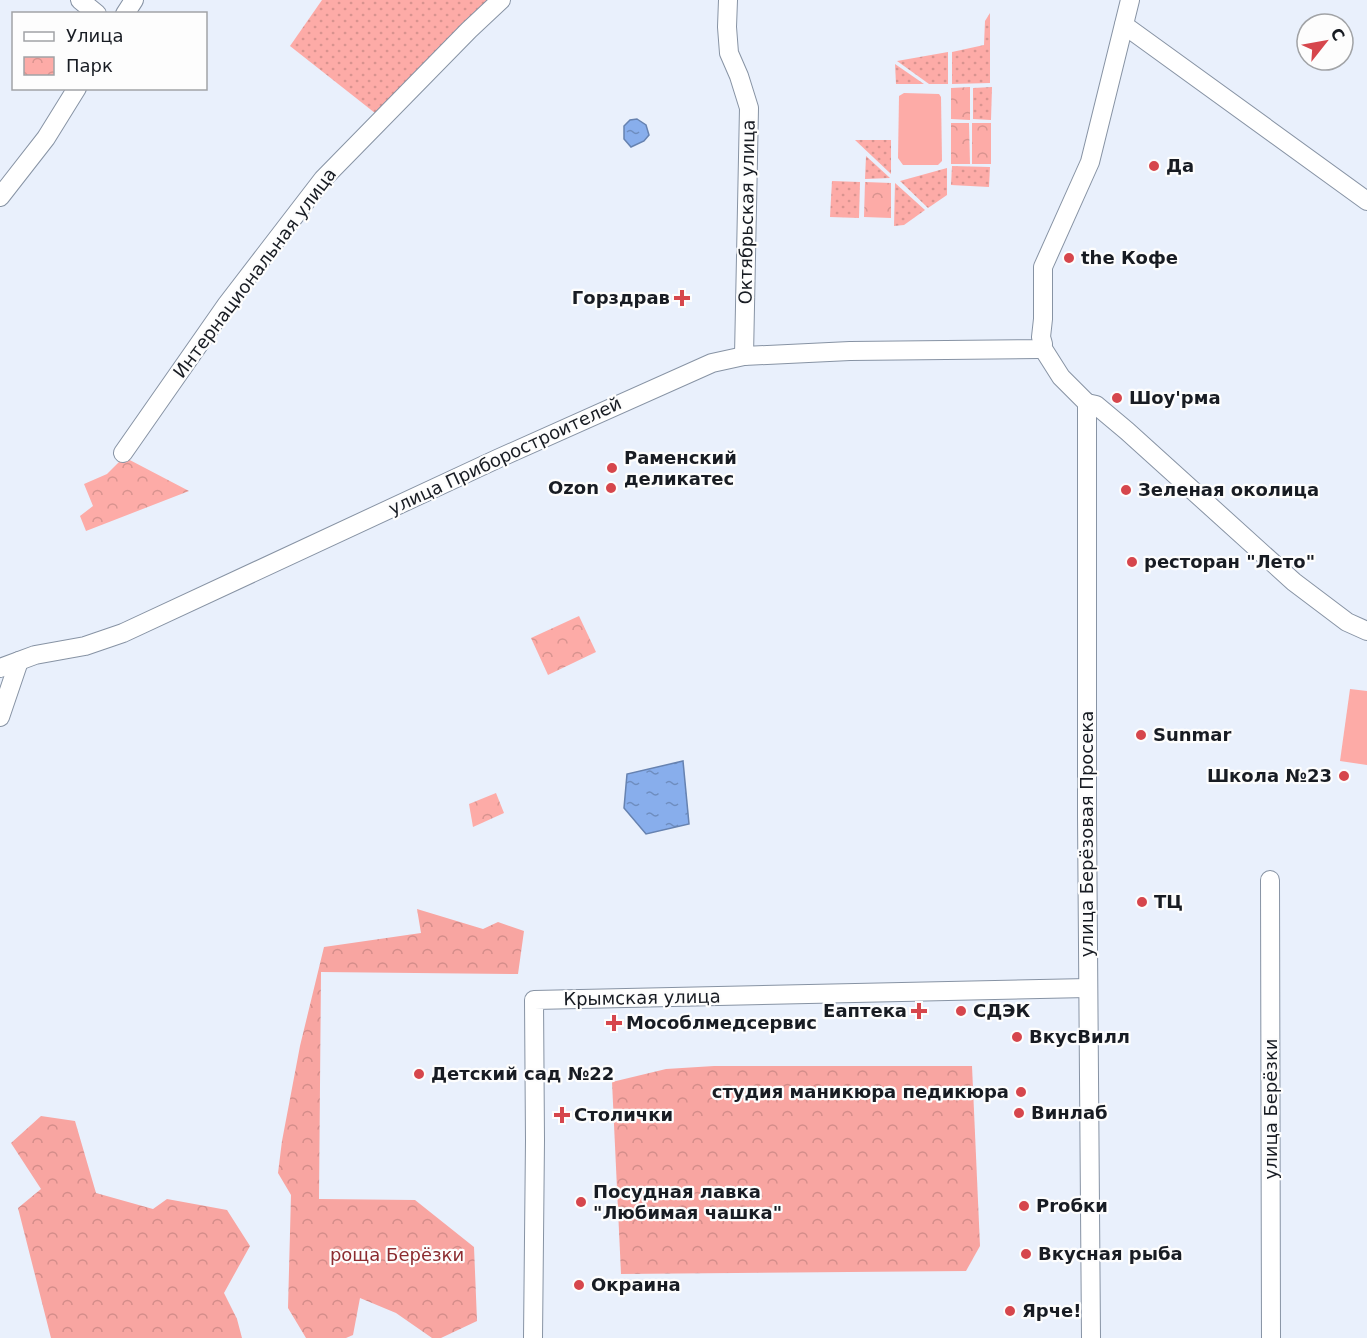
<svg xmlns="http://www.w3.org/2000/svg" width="1367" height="1338" viewBox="0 0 1367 1338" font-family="'DejaVu Sans',sans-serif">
	<defs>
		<pattern id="grass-dots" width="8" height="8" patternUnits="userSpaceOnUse" patternTransform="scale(1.5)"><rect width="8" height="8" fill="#fdaba7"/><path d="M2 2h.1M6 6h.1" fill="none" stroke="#d8938f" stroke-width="1.8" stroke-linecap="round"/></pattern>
		<pattern id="forest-crowns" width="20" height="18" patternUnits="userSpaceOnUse" patternTransform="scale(1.5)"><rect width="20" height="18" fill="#f8a5a1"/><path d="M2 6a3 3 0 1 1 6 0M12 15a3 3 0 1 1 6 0" fill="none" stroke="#d48d8a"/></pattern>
		<pattern id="park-crowns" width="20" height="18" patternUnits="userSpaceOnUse" patternTransform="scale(1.5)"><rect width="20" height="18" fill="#fdaba7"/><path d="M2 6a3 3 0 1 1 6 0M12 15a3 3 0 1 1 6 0" fill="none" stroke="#d8938f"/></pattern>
		<pattern id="water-ripples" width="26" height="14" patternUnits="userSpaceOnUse" patternTransform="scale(1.5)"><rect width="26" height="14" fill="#88aeec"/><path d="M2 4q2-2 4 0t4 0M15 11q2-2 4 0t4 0" fill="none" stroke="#6e8dbf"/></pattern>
	</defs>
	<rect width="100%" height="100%" fill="#e9f0fc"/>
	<!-- grass -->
	<g fill="url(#grass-dots)">
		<polygon points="322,0 492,0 375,113 290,46"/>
		<polygon points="990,13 990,83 952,84 952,52 984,45 985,21"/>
		<polygon points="948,52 948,84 929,84 897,61"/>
		<polygon points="895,64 924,84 896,84"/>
		<polygon points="992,87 991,120 973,119 973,88"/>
		<polygon points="855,140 891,140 891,174"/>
		<polygon points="866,156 890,178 865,179"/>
		<polygon points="952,166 990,167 989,187 951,185"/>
		<polygon points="947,168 947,195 928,208 900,181"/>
		<polygon points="832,181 860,182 859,218 830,217"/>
		<polygon points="895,183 925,210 904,225 894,226"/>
	</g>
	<!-- forest -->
	<g fill="url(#forest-crowns)">
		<polygon points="417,909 483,929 498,922 524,931 518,974 321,972 319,1199 415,1200 474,1247 477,1321 441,1338 432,1338 396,1313 360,1298 353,1335 346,1338 306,1338 288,1308 291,1195 278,1173 282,1141 300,1046 324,947 421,933"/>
		<polygon points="714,1066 972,1066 980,1246 966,1271 621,1274 612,1082 666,1069"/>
		<polygon points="41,1116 75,1121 96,1193 153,1209 167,1199 227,1210 250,1246 224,1293 237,1319 242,1338 51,1338 18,1208 41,1189 11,1143"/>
	</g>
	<!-- park -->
	<g fill="url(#park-crowns)">
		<polygon points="970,87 970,120 951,119 951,88"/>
		<polygon points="951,123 969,123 970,164 951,164"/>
		<rect x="972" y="123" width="19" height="41"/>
		<polygon points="865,182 891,183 891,218 864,217"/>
		<polygon points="124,457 189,491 86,531 80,516 93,506 84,484 107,474"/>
		<polygon points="579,616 596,652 548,675 531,638"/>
		<polygon points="496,793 504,813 473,827 469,804"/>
	</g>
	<!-- pitch -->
	<g fill="#fdaba7">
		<polygon points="904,93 939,94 941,97 942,161 938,165 903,165 898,158 899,96"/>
		<polygon points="1350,689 1367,691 1367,765 1340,761"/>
	</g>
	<!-- water -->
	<g fill="url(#water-ripples)" stroke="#6682b0" stroke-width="1.5">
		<polygon points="637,119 646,125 649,135 644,141 631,147 624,139 624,126 630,120"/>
		<polygon points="683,761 689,824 646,834 624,808 627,774"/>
	</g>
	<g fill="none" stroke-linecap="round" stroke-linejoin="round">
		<!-- minor casing -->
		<g stroke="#8793a4" stroke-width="20">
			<g id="minor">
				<polyline points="80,0 97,14"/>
				<polyline points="728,0 727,27 729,53 739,76 749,108 744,356"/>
				<polyline points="125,14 134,0"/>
				<polyline points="1124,25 1367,201"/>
				<polyline points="0,197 46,138 77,88"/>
				<polyline points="1042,347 1061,377 1087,403 1087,816 1091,1338"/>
				<polyline points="1042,347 1043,344 1041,337 1043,319 1043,267 1090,162 1130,0"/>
				<polyline points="1087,403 1096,405 1127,431 1294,582 1347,622 1367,631"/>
				<polyline points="123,453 227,304 323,179 469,30 501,0"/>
				<polyline points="0,668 35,655 85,646 123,633 497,459 712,363 744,356 850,351 1038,349 1042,347"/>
				<polyline points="0,717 19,661"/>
				<polyline points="1270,880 1271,1338"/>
				<polyline points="533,1338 535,1140 534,1000 1088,988"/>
			</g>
		</g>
		<!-- minor -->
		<use href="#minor" stroke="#fff" stroke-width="18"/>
	</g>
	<!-- markers -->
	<g fill="#d6464c" stroke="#fdfdfd" stroke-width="2">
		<circle cx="1154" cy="166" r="6"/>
		<circle cx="1069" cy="258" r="6"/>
		<path d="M679 289h6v6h6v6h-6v6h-6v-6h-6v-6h6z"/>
		<circle cx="1117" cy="398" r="6"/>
		<circle cx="612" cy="468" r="6"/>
		<circle cx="611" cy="488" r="6"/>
		<circle cx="1126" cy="490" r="6"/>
		<circle cx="1132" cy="562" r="6"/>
		<circle cx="1141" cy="735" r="6"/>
		<circle cx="1344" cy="776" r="6"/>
		<circle cx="1142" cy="902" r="6"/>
		<path d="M916 1002h6v6h6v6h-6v6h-6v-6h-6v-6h6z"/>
		<circle cx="961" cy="1011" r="6"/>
		<path d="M611 1014h6v6h6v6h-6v6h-6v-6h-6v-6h6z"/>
		<circle cx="1017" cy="1037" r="6"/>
		<circle cx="419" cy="1074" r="6"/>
		<circle cx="1021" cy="1092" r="6"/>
		<circle cx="1019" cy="1113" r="6"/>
		<path d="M559 1106h6v6h6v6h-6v6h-6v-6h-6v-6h6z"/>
		<circle cx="581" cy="1202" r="6"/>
		<circle cx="1024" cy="1206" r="6"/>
		<circle cx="1026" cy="1254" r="6"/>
		<circle cx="579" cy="1285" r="6"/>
		<circle cx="1010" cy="1311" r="6"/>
	</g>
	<g text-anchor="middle" stroke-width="4.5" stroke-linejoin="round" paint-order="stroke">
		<!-- poi labels -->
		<g font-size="18" font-weight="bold" fill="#181c23" stroke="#fdfdfd" text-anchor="start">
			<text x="1166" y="172">Да</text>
			<text x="1081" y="264">the Кофе</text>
			<text x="670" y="304" text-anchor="end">Горздрав</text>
			<text x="1129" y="404">Шоу'рма</text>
			<text x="624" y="464">Раменский<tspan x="624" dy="21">деликатес</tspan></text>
			<text x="599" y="494" text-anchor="end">Ozon</text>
			<text x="1138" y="496">Зеленая околица</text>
			<text x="1144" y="568">ресторан "Лето"</text>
			<text x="1153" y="741">Sunmar</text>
			<text x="1332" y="782" text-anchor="end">Школа №23</text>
			<text x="1154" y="908">ТЦ</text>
			<text x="907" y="1017" text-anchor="end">Еаптека</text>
			<text x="973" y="1017">СДЭК</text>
			<text x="626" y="1029">Мособлмедсервис</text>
			<text x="1029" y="1043">ВкусВилл</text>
			<text x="431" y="1080">Детский сад №22</text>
			<text x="1009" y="1098" text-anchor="end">студия маникюра педикюра</text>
			<text x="1031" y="1119">Винлаб</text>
			<text x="574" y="1121">Столички</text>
			<text x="593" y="1198">Посудная лавка<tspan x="593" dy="21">"Любимая чашка"</tspan></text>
			<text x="1036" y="1212">Proбки</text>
			<text x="1038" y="1260">Вкусная рыба</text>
			<text x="591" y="1291">Окраина</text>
			<text x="1022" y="1317">Ярче!</text>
		</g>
		<!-- street labels -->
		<g font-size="18" fill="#181c23" stroke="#fdfdfd">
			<text transform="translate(747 212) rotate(-89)" y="6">Октябрьская улица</text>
			<text transform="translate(255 273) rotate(-53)" y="6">Интернациональная улица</text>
			<text transform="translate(505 456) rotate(-25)" y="6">улица Приборостроителей</text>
			<text transform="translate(1087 834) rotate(-90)" y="6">улица Берёзовая Просека</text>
			<text transform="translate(642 998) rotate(-1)" y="6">Крымская улица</text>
			<text transform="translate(1271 1109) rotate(-90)" y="6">улица Берёзки</text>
		</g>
		<!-- park labels -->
		<g font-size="18" fill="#8c2c30" stroke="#fdfdfd">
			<text x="397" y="1261">роща Берёзки</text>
		</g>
	</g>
	<!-- legend -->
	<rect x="12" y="12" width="195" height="78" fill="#fdfdfd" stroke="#a1a3a6" stroke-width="1.5"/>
	<rect x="24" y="32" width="30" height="9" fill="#ffffff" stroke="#a1a3a6" stroke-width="1.5"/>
	<text x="66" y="42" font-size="18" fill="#181c23">Улица</text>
	<rect x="24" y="57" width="30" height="18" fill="url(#park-crowns)" stroke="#a1a3a6" stroke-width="1.5"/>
	<text x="66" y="72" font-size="18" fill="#181c23">Парк</text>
	<!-- north arrow -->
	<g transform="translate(1325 42) rotate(59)"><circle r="28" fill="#fdfdfd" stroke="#a1a3a6" stroke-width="1.5"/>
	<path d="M0-4.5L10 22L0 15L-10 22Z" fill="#d6464c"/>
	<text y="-9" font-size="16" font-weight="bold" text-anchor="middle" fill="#181c23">С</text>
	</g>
</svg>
